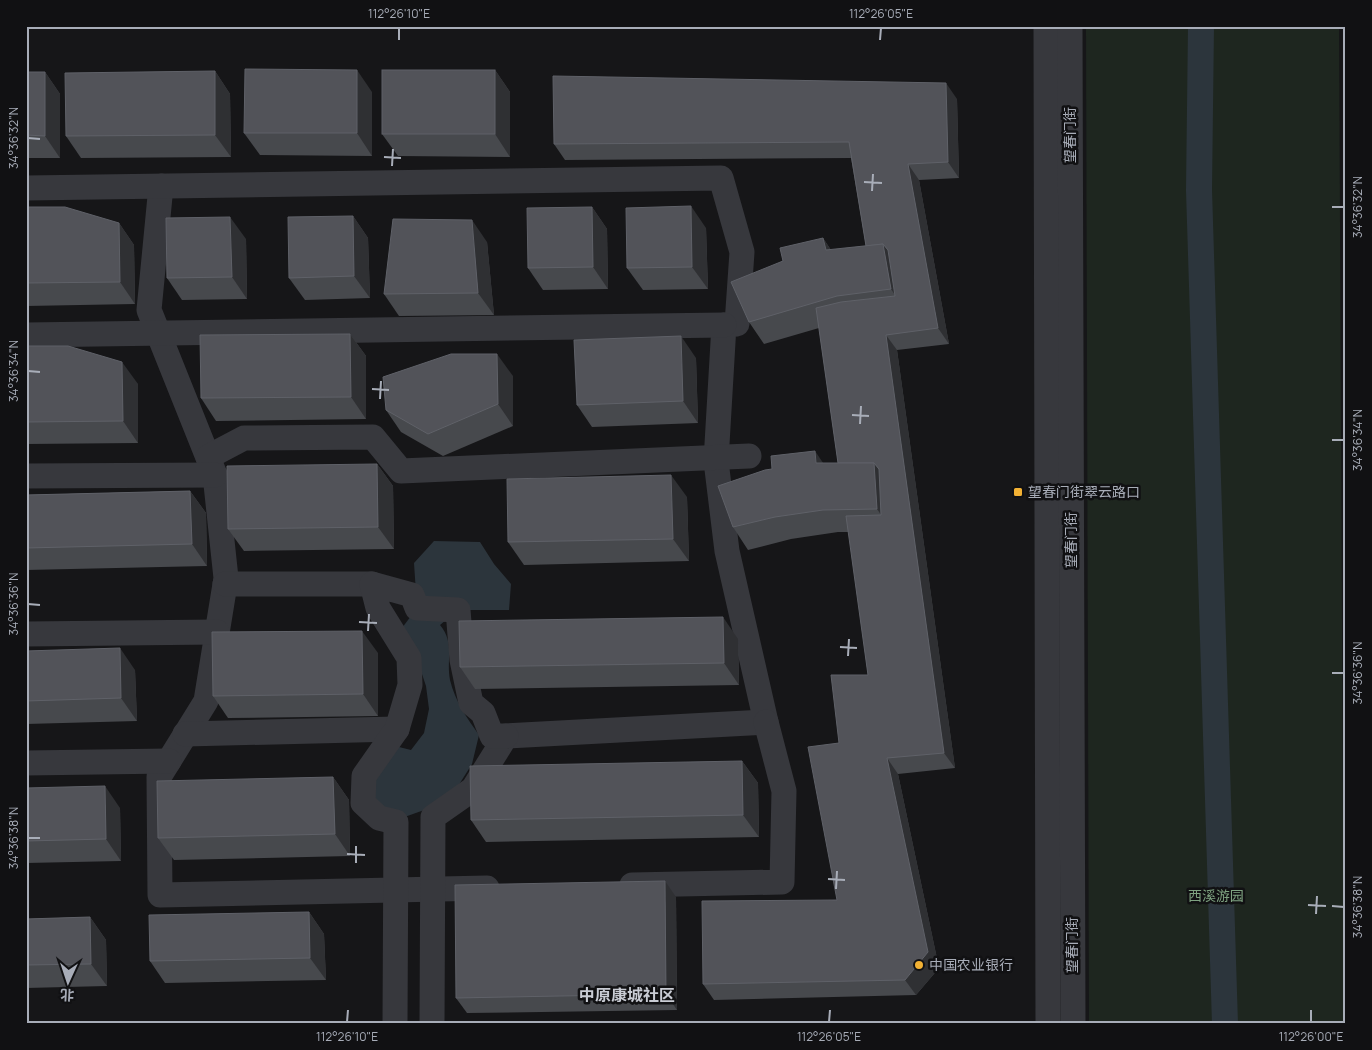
<svg xmlns="http://www.w3.org/2000/svg" width="1372" height="1050" viewBox="0 0 1372 1050" font-family="Manrope,'Noto Sans SC',sans-serif">
	<rect width="100%" height="100%" fill="#161618"/>
	<!-- green -->
	<polygon fill="#1e261f" points="1086,26 1339,26 1344,1024 1089,1024"/>
	<!-- water -->
	<path fill="#2c353c" d="M434,541L480,542L494,564L511,584L509,610H458L440,625C455,643 446,659 450,680C455,701 467,718 479,735L472,764L453,794L427,809L399,819L382,813L369,786L383,759L399,747L411,750L424,733L429,709L426,686L418,662L396,636L417,608L414,563Z"/>
	<g fill="none" stroke-linecap="round" stroke-linejoin="round">
		<!-- canal -->
		<polyline stroke="#2c353c" stroke-width="26" points="1201,26 1199,190 1225,1024"/>
		<!-- minor -->
		<g stroke="#37383d" stroke-width="25">
			<polyline points="1046,26 1048,1024"/>
			<polyline points="1070,26 1073,1024"/>
			<polyline points="161,186 149,310 215,475 226,578 206,701 159,777 160,895 487,888"/>
			<polyline points="26,188 721,178 742,252 737,324 724,325 716,461 727,551 766,722 506,736 473,789 433,817 432,1024"/>
			<polyline points="26,335 724,325"/>
			<polyline points="208,457 244,438 373,437 401,471 749,456"/>
			<polyline points="26,476 215,475"/>
			<polyline points="225,584 372,584"/>
			<polyline points="26,634 217,632"/>
			<polyline points="185,734 397,729"/>
			<polyline points="26,763 169,761"/>
			<polyline points="632,885 782,882 784,791 766,722"/>
			<polyline points="395,1024 396,822 379,818 363,803 364,776 397,729 410,685 409,658 378,608 372,584 412,595 417,608 458,610 462,660 471,703 483,713 492,736 506,736"/>
		</g>
	</g>
	<!-- wall -->
	<g fill="#47494d">
		<polygon points="495,70 510,92 510,157 398,156 382,134"/>
		<polygon points="215,71 230,94 231,157 81,158 66,136"/>
		<polygon points="26,72 45,72 60,94 60,158 26,158"/>
		<polygon points="372,92 372,156 260,155 244,133"/>
		<polygon points="957,99 959,178 919,180 949,344 897,350 955,768 898,774 939,968 916,995 714,1000 703,984 837,900 839,743 868,675 849,532 838,532 791,539 748,550 733,527 772,469 823,463 838,463 819,328 764,344 749,322 783,261 823,238 831,250 866,246 851,158 565,160 554,144"/>
		<polygon points="26,207 119,223 134,245 135,304 26,306"/>
		<polygon points="592,207 607,229 608,289 543,290 528,268"/>
		<polygon points="353,216 368,238 370,298 305,300 289,278"/>
		<polygon points="706,228 708,289 643,290 627,268"/>
		<polygon points="246,239 247,299 182,300 167,278"/>
		<polygon points="487,242 494,315 399,316 384,294"/>
		<polygon points="350,334 366,356 366,419 216,421 201,398"/>
		<polygon points="26,346 138,384 138,443 26,444"/>
		<polygon points="696,358 698,423 592,427 577,405"/>
		<polygon points="513,376 513,426 443,456 401,432 386,410"/>
		<polygon points="377,464 393,486 394,549 244,551 228,529"/>
		<polygon points="190,491 206,513 207,566 26,570 26,495"/>
		<polygon points="687,497 689,561 524,565 508,542"/>
		<polygon points="738,639 739,685 475,689 460,667"/>
		<polygon points="26,651 135,670 137,721 26,724"/>
		<polygon points="378,653 378,716 228,718 213,696"/>
		<polygon points="742,761 758,783 759,837 486,842 471,820"/>
		<polygon points="333,777 349,800 350,856 174,860 158,838"/>
		<polygon points="26,788 120,808 121,861 26,863"/>
		<polygon points="676,897 677,1010 467,1013 456,998"/>
		<polygon points="309,912 324,934 326,980 165,983 150,961"/>
		<polygon points="90,917 106,940 107,986 26,988 26,919"/>
	</g>
	<!-- shaded-wall -->
	<g fill="#2f3033">
		<polygon points="357,70 372,92 372,156 357,133"/>
		<polygon points="495,70 510,92 510,157 495,134"/>
		<polygon points="215,71 230,94 231,157 215,135"/>
		<polygon points="45,72 60,94 60,158 45,136"/>
		<polygon points="946,83 957,99 959,178 948,162"/>
		<polygon points="908,164 919,180 949,344 938,328"/>
		<polygon points="691,206 706,228 708,289 692,267"/>
		<polygon points="592,207 607,229 608,289 593,267"/>
		<polygon points="353,216 368,238 370,298 354,276"/>
		<polygon points="230,217 246,239 247,299 232,277"/>
		<polygon points="472,220 487,242 494,315 478,293"/>
		<polygon points="119,223 134,245 135,304 120,282"/>
		<polygon points="823,238 838,261 826,250"/>
		<polygon points="883,244 899,266 906,312 891,289"/>
		<polygon points="350,334 366,356 366,419 351,397"/>
		<polygon points="886,335 897,350 955,768 944,753"/>
		<polygon points="681,336 696,358 698,423 683,401"/>
		<polygon points="497,354 513,376 513,426 498,404"/>
		<polygon points="122,362 138,384 138,443 123,421"/>
		<polygon points="815,451 830,473 816,463"/>
		<polygon points="874,463 890,485 892,531 877,509"/>
		<polygon points="377,464 393,486 394,549 378,527"/>
		<polygon points="671,475 687,497 689,561 673,539"/>
		<polygon points="190,491 206,513 207,566 192,544"/>
		<polygon points="723,617 738,639 739,685 724,663"/>
		<polygon points="362,631 378,653 378,716 363,694"/>
		<polygon points="120,648 135,670 137,721 121,698"/>
		<polygon points="887,758 898,774 939,968 916,995 905,980"/>
		<polygon points="742,761 758,783 759,837 743,815"/>
		<polygon points="333,777 349,800 350,856 335,834"/>
		<polygon points="105,786 120,808 121,861 106,839"/>
		<polygon points="665,881 676,897 677,1010 666,994"/>
		<polygon points="309,912 324,934 326,980 310,958"/>
		<polygon points="90,917 106,940 107,986 91,964"/>
	</g>
	<!-- building -->
	<g fill="#525359" stroke="#5f6168">
		<polygon points="245,69 357,70 357,133 244,133"/>
		<rect x="382" y="70" width="113" height="64"/>
		<polygon points="215,71 215,135 66,136 65,73"/>
		<polygon points="26,72 45,72 45,136 26,135"/>
		<polygon points="553,76 946,83 948,162 908,164 938,328 886,335 944,753 887,758 928,952 905,980 703,984 702,901 837,900 808,747 839,743 831,675 868,675 846,516 881,515 879,469 874,463 838,463 816,308 841,302 895,296 888,250 883,244 866,246 849,142 554,144"/>
		<polygon points="691,206 692,267 627,268 626,208"/>
		<polygon points="26,207 65,207 119,223 120,282 26,283"/>
		<polygon points="592,207 593,267 528,268 527,208"/>
		<polygon points="353,216 354,276 289,278 288,217"/>
		<polygon points="230,217 232,277 167,278 166,218"/>
		<polygon points="393,219 472,220 478,293 384,294"/>
		<polygon points="823,238 826,250 883,244 891,289 837,296 749,322 731,282 783,261 780,248"/>
		<polygon points="350,334 351,397 201,398 200,335"/>
		<polygon points="681,336 683,401 577,405 574,340"/>
		<polygon points="26,346 68,346 122,362 123,421 26,422"/>
		<polygon points="451,354 497,354 498,404 428,434 386,410 383,377"/>
		<polygon points="815,451 816,463 874,463 877,509 823,510 775,517 733,527 718,486 765,470 772,469 771,456"/>
		<polygon points="377,464 378,527 228,529 227,466"/>
		<polygon points="671,475 673,539 508,542 507,479"/>
		<polygon points="190,491 192,544 26,548 26,495"/>
		<polygon points="723,617 724,663 460,667 459,621"/>
		<polygon points="362,631 363,694 213,696 212,632"/>
		<polygon points="120,648 121,698 26,701 26,651"/>
		<polygon points="742,761 743,815 471,820 470,766"/>
		<polygon points="333,777 335,834 158,838 157,781"/>
		<polygon points="105,786 106,839 26,841 26,788"/>
		<polygon points="665,881 666,994 456,998 455,885"/>
		<polygon points="309,912 310,958 150,961 149,915"/>
		<polygon points="90,917 91,964 26,965 26,919"/>
	</g>
	<!-- ticks -->
	<path fill="none" stroke="#a8adb8" stroke-width="2" d="M399,40V28M880,40L881,28M28,138L40,139M384,157L401,158M392,166L393,149M864,182L882,183M872,191L873,174M1332,207H1344M28,371L40,372M372,389L389,390M380,399L381,381M852,415L869,416M860,424L861,406M1332,440H1344M28,604L40,605M359,622L377,623M368,631L369,614M840,647L857,648M848,656L849,639M1332,673H1344M28,838H40M347,854L365,855M356,863V846M828,879L845,880M836,889L837,871M1308,905L1326,906M1332,906L1344,907M1316,914L1317,896M347,1022L348,1010M829,1022L830,1010M1311,1022V1010"/>
	<!-- markers -->
	<g fill="#f2b134" stroke="#111113" stroke-width="2">
		<rect x="1013" y="487" width="10" height="10" rx="2.5"/>
		<circle cx="919" cy="965" r="5"/>
	</g>
	<g text-anchor="middle" stroke-width="5" stroke-linejoin="round" paint-order="stroke">
		<!-- street labels -->
		<g font-size="14" fill="#a8adb8" stroke="#111113">
			<text transform="translate(1070 135) rotate(-90)" y="5">望春门街</text>
			<text transform="translate(1071 540) rotate(-90)" y="5">望春门街</text>
			<text transform="translate(1072 945) rotate(-90)" y="5">望春门街</text>
		</g>
		<!-- poi labels -->
		<g font-size="14" fill="#a8adb8" stroke="#111113" text-anchor="start">
			<text x="1028" y="497">望春门街翠云路口</text>
			<text x="929" y="970">中国农业银行</text>
		</g>
		<!-- park labels -->
		<g font-size="14" fill="#7fa381" stroke="#111113">
			<text x="1216" y="901">西溪游园</text>
		</g>
		<!-- quarter labels -->
		<g font-size="16" font-weight="bold" fill="#c9ccd4" stroke="#111113">
			<text x="627" y="1001">中原康城社区</text>
		</g>
	</g>
	<!-- border -->
	<rect width="1372" height="1050" fill="none" stroke="#111113" stroke-width="55"/>
	<!-- north arrow -->
	<g transform="translate(68 982) rotate(183)" stroke="#111113" stroke-width="4" paint-order="stroke">
	<path d="M0-4L9 19L0 12L-9 19Z" fill="#a8adb8"/>
	<text y="-8" font-size="14" font-weight="bold" text-anchor="middle" fill="#a8adb8">北</text>
	</g>
	<rect x="28" y="28" width="1316" height="994" fill="none" stroke="#a8adb8" stroke-width="2"/>
	<g font-size="12" text-anchor="middle" fill="#a8adb8">
		<text x="399" y="18">112°26'10"E</text>
		<text x="881" y="18">112°26'05"E</text>
		<text transform="translate(14 138) rotate(-90)" y="4">34°36'32"N</text>
		<text transform="translate(1358 207) rotate(-90)" y="4">34°36'32"N</text>
		<text transform="translate(14 371) rotate(-90)" y="4">34°36'34"N</text>
		<text transform="translate(1358 440) rotate(-90)" y="4">34°36'34"N</text>
		<text transform="translate(14 604) rotate(-90)" y="4">34°36'36"N</text>
		<text transform="translate(1358 673) rotate(-90)" y="4">34°36'36"N</text>
		<text transform="translate(14 838) rotate(-90)" y="4">34°36'38"N</text>
		<text transform="translate(1358 907) rotate(-90)" y="4">34°36'38"N</text>
		<text x="347" y="1041">112°26'10"E</text>
		<text x="829" y="1041">112°26'05"E</text>
		<text x="1311" y="1041">112°26'00"E</text>
	</g>
</svg>
